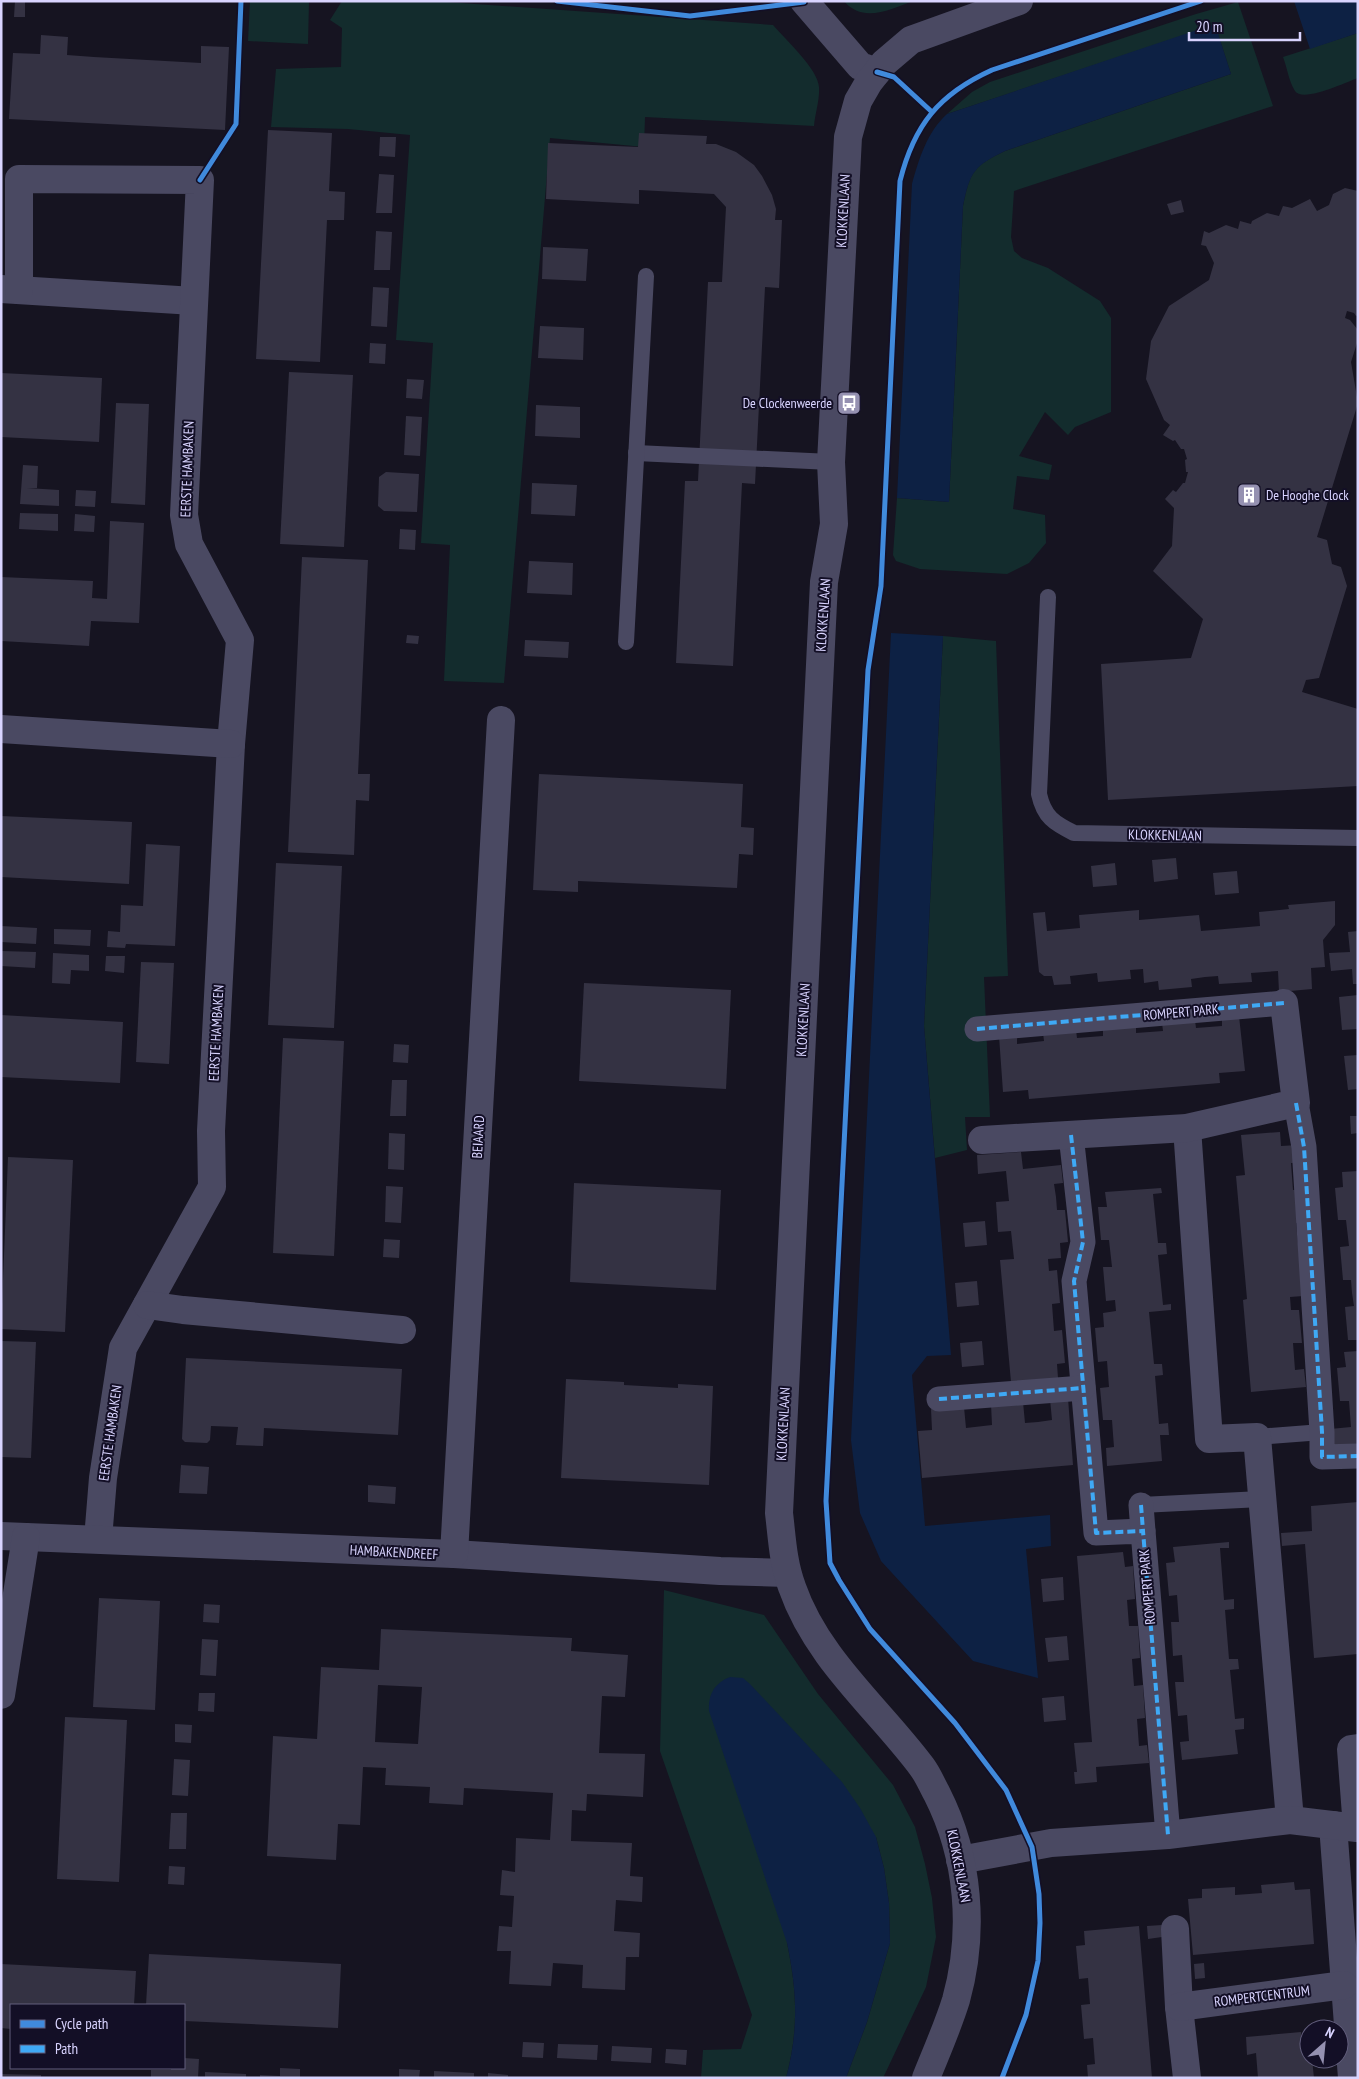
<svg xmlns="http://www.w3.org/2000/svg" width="1359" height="2079" viewBox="0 0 1359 2079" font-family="'PT Sans Narrow',sans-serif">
	<rect width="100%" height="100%" fill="#161421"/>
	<!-- green -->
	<g fill="#132c2d">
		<polygon points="250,1 309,1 308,44 248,41"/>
		<path d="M342,1H433L773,25C786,40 818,69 819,87C820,99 815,114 814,126L645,117L644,147L550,138L504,683L444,681L450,545L421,543L433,343L396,340L410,135L348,129L271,127L276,69L341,67L342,28L330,20Z"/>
		<path d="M844,1H913C891,9 863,24 844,1Z"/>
		<path d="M1238,2L1273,106L1014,191L1011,237L1014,251L1022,258L1048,268L1100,301L1111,318V412L1075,427L1068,435L1045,412L1019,456L1052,465L1049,480L1017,476L1013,509L1045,515L1046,543L1029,563L1007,574L920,569L896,561L893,555L897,498L949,502L963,206C970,172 973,166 1005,151L1231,74L1215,25L947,114L972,92L990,82L1196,14Z"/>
		<path d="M1358,33V78C1346,82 1303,103 1295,91C1289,82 1287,67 1283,57Z"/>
		<polygon points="943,636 996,641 1008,976 984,977 990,1117 965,1117 967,1150 935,1158 924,1026"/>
		<path d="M664,1590L764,1615L818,1694L893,1785L915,1827L925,1864L932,1898L936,1937L926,1987L883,2078H846L867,2022L890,1943L889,1903L884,1868L876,1837L787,1943C797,1991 799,2030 786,2078H701L703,2050L741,2049L752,2015L660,1751Z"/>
	</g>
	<!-- water -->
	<g fill="#0d2144">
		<polygon points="1294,1 1358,1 1358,33 1310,49"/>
		<path d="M1215,24L1231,74L1005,151C974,166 970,172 963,206L949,502L897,498L912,184C919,159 927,132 947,114Z"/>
		<polygon points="891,633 943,636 924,1026 951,1355 927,1356 912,1375 925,1526 1050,1515 1051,1546 1026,1549 1038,1678 973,1661 881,1561 860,1513 851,1440"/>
		<path d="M730,1677L743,1678L750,1684L842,1782L860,1808L876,1837L884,1868L889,1903L890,1943L867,2022L846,2078H786C799,2030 797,1991 787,1943L709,1711C708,1695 714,1683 730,1677Z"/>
	</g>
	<!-- building -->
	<g fill="#343243" fill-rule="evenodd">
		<polygon points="15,1 25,1 25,17 14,17"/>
		<polygon points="41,35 68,37 67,55 94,57 201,63 201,46 229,47 225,130 9,119 13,53 40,54"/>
		<polygon points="268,130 332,133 329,191 345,192 344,220 327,220 320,362 256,359"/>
		<polygon points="639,133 707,136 706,144 716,144 736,152 754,165 762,176 772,195 776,209 775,220 782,220 779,288 765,287 755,484 742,483 733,666 676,663 685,481 698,481 708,282 722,282 726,207 714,194 639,190 639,204 546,199 548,143 638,147"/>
		<polygon points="380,137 396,137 395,157 379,156"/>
		<polygon points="379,174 394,175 392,213 376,213"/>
		<polygon points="1345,188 1358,191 1358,315 1356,316 1354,313 1347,311 1345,318 1350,320 1358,330 1358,340 1351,362 1358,403 1317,537 1327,540 1332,564 1341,567 1347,586 1319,678 1306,680 1302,692 1358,709 1358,786 1108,800 1101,664 1191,658 1203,619 1153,571 1172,546 1174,508 1165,499 1173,490 1176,492 1183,483 1185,483 1188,472 1186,472 1185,460 1187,459 1184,449 1181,449 1175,440 1173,441 1163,435 1170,425 1164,420 1146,379 1151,341 1169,306 1209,280 1214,263 1206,246 1201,245 1204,231 1209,233 1226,225 1238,229 1240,221 1251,224 1252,221 1267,213 1279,216 1283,206 1292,208 1310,199 1317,211 1329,205 1333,194"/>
		<polygon points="1181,200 1184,212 1171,215 1167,204"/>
		<polygon points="376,231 392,232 390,270 374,270"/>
		<polygon points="543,247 588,249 586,281 542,279"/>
		<polygon points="373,287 389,288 387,327 371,326"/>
		<polygon points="540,326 584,328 583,360 538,358"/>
		<polygon points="370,343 386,344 385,364 369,363"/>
		<polygon points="289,372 353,375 344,547 280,544"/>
		<polygon points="1,373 102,378 99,442 1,437"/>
		<polygon points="407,379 424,380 422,399 406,398"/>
		<polygon points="116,403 149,404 145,505 111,503"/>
		<polygon points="536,405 580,407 580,438 535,436"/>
		<polygon points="406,416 422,417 420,456 404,455"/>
		<polygon points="23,465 38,466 37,488 27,488 59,490 59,506 20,504"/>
		<polygon points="386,472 419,474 417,512 384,511 378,506 379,477"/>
		<polygon points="532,483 577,485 575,516 531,514"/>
		<polygon points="76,490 96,491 95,507 75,506"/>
		<polygon points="20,513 58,514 58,531 19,529"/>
		<polygon points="75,514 95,516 94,532 74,531"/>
		<polygon points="110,521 144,523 139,623 91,621 89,646 1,641 1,577 93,581 92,598 107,599"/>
		<polygon points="400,529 416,530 415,550 399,549"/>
		<polygon points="302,557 368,560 358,774 370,774 369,801 356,800 354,855 288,852"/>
		<polygon points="529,561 573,563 572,595 527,593"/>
		<polygon points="407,635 419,636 418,644 406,643"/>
		<polygon points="525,640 569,642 568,658 524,656"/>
		<polygon points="539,774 743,784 741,827 754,828 753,855 739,854 737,888 578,881 578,892 533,890"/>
		<polygon points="1,816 132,822 129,884 1,877"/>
		<polygon points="146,844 180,846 175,946 126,944 125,948 107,947 108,931 120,932 121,905 143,906"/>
		<polygon points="1176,858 1178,879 1154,882 1152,860"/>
		<polygon points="276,863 342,866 334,1028 268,1025"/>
		<polygon points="1115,863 1117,885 1093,887 1091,866"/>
		<polygon points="1237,871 1239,893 1215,895 1213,873"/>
		<polygon points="1335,901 1335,925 1323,940 1325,967 1311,968 1312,989 1279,992 1278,971 1251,973 1252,982 1219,984 1218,976 1205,977 1191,979 1192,987 1159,990 1158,981 1144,983 1143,969 1130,970 1131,979 1098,982 1097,973 1070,976 1071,984 1054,985 1052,976 1044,976 1039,972 1033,913 1045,912 1047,931 1080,928 1079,915 1139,910 1139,920 1199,915 1201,931 1260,926 1259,912 1289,909 1288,905"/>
		<polygon points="1,926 37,928 36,944 1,942"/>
		<polygon points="54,929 91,930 90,946 54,944"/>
		<polygon points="1358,931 1358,984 1353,984 1352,969 1331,971 1329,953 1350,952 1348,932"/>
		<polygon points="1,951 36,952 35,968 1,966"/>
		<polygon points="53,953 89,955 89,971 71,970 70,984 52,983"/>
		<polygon points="106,956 125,956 124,973 105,971"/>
		<polygon points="141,962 174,963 169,1064 136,1062"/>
		<polygon points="584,983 731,990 726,1089 579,1081"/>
		<polygon points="1358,995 1358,1029 1342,1030 1339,997"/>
		<polygon points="1,1015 123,1022 120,1083 1,1077"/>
		<polygon points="1239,1016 1245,1071 1219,1073 1220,1083 1029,1099 1028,1090 1003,1092 999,1036 1017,1035 1017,1044 1044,1041 1043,1033 1076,1030 1077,1038 1103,1036 1103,1028 1136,1025 1136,1033 1163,1031 1162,1023 1195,1020 1196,1028 1222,1026 1222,1018"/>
		<polygon points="283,1038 344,1041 334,1256 273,1253"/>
		<polygon points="394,1044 409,1045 408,1063 393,1062"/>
		<polygon points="1358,1055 1358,1089 1348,1090 1344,1056"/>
		<polygon points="392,1080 407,1080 406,1116 390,1116"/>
		<polygon points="1350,1116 1358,1116 1358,1133 1351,1134"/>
		<polygon points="1280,1132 1281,1146 1298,1145 1299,1163 1291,1163 1293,1190 1301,1189 1305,1222 1296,1223 1303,1296 1290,1297 1291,1310 1299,1310 1302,1343 1293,1343 1295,1370 1304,1369 1306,1387 1251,1392 1243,1300 1247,1299 1236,1176 1245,1175 1241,1135"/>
		<polygon points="389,1133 405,1134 404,1170 388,1169"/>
		<polygon points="1021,1152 1023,1169 1061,1165 1063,1183 1054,1184 1056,1197 1057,1210 1065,1210 1068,1242 1060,1243 1061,1258 1048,1259 1049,1271 1057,1270 1060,1303 1052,1304 1054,1331 1062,1330 1065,1363 1057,1364 1058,1378 1011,1382 1000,1260 1014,1259 1011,1231 998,1232 996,1202 1009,1201 1006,1171 978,1174 977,1155"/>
		<polygon points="8,1157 73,1160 65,1332 1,1329"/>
		<polygon points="1358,1171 1358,1340 1348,1340 1345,1307 1354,1306 1352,1293 1351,1280 1343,1280 1340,1247 1349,1246 1346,1220 1338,1220 1335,1188 1343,1187 1342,1172"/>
		<polygon points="574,1183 721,1190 716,1290 570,1282"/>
		<polygon points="386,1186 403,1187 401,1223 385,1222"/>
		<polygon points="1161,1188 1162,1193 1153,1194 1158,1243 1166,1243 1167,1254 1158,1255 1163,1305 1171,1304 1171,1310 1149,1312 1154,1364 1162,1364 1163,1375 1155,1376 1159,1424 1168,1423 1169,1435 1160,1435 1162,1461 1107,1466 1106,1448 1114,1447 1113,1434 1112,1420 1103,1420 1100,1388 1109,1387 1107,1361 1098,1362 1095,1328 1104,1327 1103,1313 1116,1311 1115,1300 1106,1301 1103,1267 1112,1267 1109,1240 1101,1240 1098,1207 1107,1207 1105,1192"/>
		<polygon points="985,1221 987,1245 965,1247 963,1223"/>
		<polygon points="384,1239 400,1240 399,1258 383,1257"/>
		<polygon points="977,1281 979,1305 957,1307 955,1283"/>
		<polygon points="1,1341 36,1342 31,1458 1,1457"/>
		<polygon points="982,1341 984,1365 962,1367 960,1343"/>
		<polygon points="1358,1351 1358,1444 1331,1447 1330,1429 1351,1427 1349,1401 1340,1401 1337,1368 1346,1367 1344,1352"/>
		<polygon points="186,1358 402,1369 398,1435 264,1428 263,1446 236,1445 238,1427 211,1426 210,1440 207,1443 185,1442 182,1439"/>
		<polygon points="566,1379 624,1382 624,1385 678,1388 678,1384 713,1386 709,1485 561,1478"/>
		<polygon points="1068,1398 1073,1465 922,1478 918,1431 932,1430 931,1409 964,1407 966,1428 992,1425 991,1404 1023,1402 1025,1423 1038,1422 1052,1420 1050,1399"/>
		<polygon points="181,1465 209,1467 207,1494 179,1493"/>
		<polygon points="368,1485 396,1487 395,1504 368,1502"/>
		<polygon points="1358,1502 1358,1654 1314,1658 1305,1544 1282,1546 1281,1533 1312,1531 1311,1506"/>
		<polygon points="1229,1542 1229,1548 1220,1548 1224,1600 1234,1599 1234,1609 1225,1610 1229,1659 1238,1659 1239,1669 1230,1670 1235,1719 1244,1718 1244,1729 1235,1730 1238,1754 1182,1760 1180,1742 1189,1741 1187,1715 1178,1716 1175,1682 1184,1682 1182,1655 1173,1656 1171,1622 1179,1622 1177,1595 1169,1596 1166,1563 1175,1562 1173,1547"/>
		<polygon points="1123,1552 1125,1567 1133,1566 1135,1599 1127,1600 1129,1626 1138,1626 1140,1658 1132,1659 1133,1673 1134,1686 1143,1685 1145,1718 1137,1719 1139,1746 1147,1745 1149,1763 1096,1767 1097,1782 1075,1784 1074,1772 1077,1772 1074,1743 1092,1742 1077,1556"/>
		<polygon points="1063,1577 1064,1600 1043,1602 1041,1579"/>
		<polygon points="99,1598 160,1601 155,1710 93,1707"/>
		<polygon points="204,1604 220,1605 219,1623 203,1622"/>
		<path d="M381,1629L572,1638L571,1651L628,1655L625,1697L602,1696L599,1753L645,1754L643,1797L587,1794L586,1811L572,1810L571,1841L632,1843L630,1876L643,1877L642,1902L616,1900L614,1931L640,1933L639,1957H626L625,1990L582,1988L583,1965L553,1963L551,1986L509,1984L511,1951H497L499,1926L512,1927L514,1896L500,1895L502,1870L515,1872L516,1838L550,1840L553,1793L464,1788L463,1805L429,1803L430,1787L385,1785L386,1768L363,1767L360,1825L338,1824L336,1860L267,1856L273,1736L317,1739L321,1667L379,1670ZM378,1685L422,1687L418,1744L375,1742Z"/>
		<polygon points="1067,1636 1069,1660 1048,1662 1045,1638"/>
		<polygon points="202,1639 218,1640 216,1676 200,1675"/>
		<polygon points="199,1693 215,1693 214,1712 198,1711"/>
		<polygon points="1064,1696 1066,1720 1044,1722 1042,1698"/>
		<polygon points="65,1717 127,1720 119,1882 57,1879"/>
		<polygon points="175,1724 192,1725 191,1743 175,1742"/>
		<polygon points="174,1759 190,1760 188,1796 172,1795"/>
		<polygon points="171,1813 187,1813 186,1849 169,1849"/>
		<polygon points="169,1866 185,1867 184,1885 168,1884"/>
		<polygon points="1294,1882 1295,1890 1310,1889 1314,1944 1193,1955 1188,1899 1202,1898 1202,1889 1235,1887 1235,1895 1249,1894 1262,1893 1261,1885"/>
		<polygon points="1162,1925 1162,1937 1148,1939 1147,1926"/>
		<polygon points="1139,1926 1152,2078 1088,2078 1087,2065 1095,2064 1093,2038 1084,2039 1081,2005 1090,2004 1088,1978 1079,1979 1076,1946 1085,1945 1084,1931"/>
		<polygon points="149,1954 341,1964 338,2028 184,2021 184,2005 146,2005"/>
		<polygon points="1204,1963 1205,1978 1195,1979 1194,1964"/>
		<polygon points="1,1964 136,1971 134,2005 11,2005 11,2029 1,2028"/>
		<polygon points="1301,2032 1303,2057 1309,2057 1309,2059 1312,2059 1314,2078 1258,2078 1256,2053 1247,2055 1246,2037"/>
		<polygon points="523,2042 544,2043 543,2058 522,2057"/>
		<polygon points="558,2044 598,2045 597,2060 557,2058"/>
		<polygon points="612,2046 652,2048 651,2063 611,2061"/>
		<polygon points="666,2049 687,2050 686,2065 665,2063"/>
		<polygon points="184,2058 199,2059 198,2078 151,2078 151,2070 171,2070 171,2068 184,2068"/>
		<polygon points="280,2068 300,2069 300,2078 260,2078 260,2075 280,2076"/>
		<polygon points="399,2069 420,2070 419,2078 399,2078"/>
		<polygon points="434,2071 474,2073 474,2078 434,2078"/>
		<polygon points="205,2072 246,2074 246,2078 205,2078"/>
		<polygon points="488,2073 508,2075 508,2078 488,2078"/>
		<polygon points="1,2074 41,2075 41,2078 1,2078"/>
	</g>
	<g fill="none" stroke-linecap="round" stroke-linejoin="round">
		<!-- service -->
		<g stroke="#4a4962" stroke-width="16">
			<polyline points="636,453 831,462"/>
			<path d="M1048,597L1039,794C1044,817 1054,823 1074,833L1358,838"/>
			<polyline points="626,642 646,276"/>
			<polyline points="1257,1437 1322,1432"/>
			<polyline points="1141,1505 1261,1499"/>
		</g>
		<!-- pedestrian -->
		<g stroke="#4a4962" stroke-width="25">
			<polyline points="977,1029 1284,1003"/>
			<polyline points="1296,1103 1304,1147 1322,1432 1322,1457 1358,1456"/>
			<polyline points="1071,1135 1083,1242 1074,1281 1096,1533 1143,1531 1168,1835"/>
			<polyline points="939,1399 1083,1388"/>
			<polyline points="1141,1505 1143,1531"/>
		</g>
		<!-- minor -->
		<g stroke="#4a4962" stroke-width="28">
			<polyline points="804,1 860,66 877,72"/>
			<polyline points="1,289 194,301"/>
			<polyline points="19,290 19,179 200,180 184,515 189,544 240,640 231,744 220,958 211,1131 212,1187 123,1348 103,1478 98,1539"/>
			<polyline points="1,729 231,744"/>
			<polyline points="1187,1128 1209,1439 1257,1437 1290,1820"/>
			<polyline points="982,1140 1187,1128 1296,1103 1284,1003"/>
			<polyline points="147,1305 183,1310 402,1330"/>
			<polyline points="1,1536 454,1554 720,1571 787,1573"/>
			<polyline points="454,1554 501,720"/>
			<polyline points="1,1695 26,1537"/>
			<polyline points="1333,1825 1352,2078"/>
			<polyline points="960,1860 1051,1843 1168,1835 1290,1820 1357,1828 1351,1749 1358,1748"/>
			<polyline points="1175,1929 1179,2007 1187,2078"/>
			<polyline points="1179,2007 1344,1985"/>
			<path d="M926,2078C936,2053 948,2026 956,2000C975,1932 969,1857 937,1794C932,1785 928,1775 922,1767C878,1708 817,1659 792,1587C783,1563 782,1538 779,1513L824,582L834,524L831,462L848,137L858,101L869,82L884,63L911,40L1019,1"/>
		</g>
		<!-- quiet -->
		<g stroke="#3fa9f5" stroke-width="4" stroke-dasharray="8 4" stroke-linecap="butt">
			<polyline points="977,1029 1284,1003"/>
			<polyline points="1296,1103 1304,1147 1322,1432 1322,1457 1358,1456"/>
			<polyline points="1071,1135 1083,1242 1074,1281 1096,1533 1143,1531 1168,1835"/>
			<polyline points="939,1399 1083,1388"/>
			<polyline points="1141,1505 1143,1531"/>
		</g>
		<!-- cycleway casing -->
		<g stroke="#130f26" stroke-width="8">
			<g id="cycleway">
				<polyline points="557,1 690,16 804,2"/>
				<polyline points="877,72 894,77 932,112"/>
				<polyline points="200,180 236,124 241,1"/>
				<path d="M1002,2078L1026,2015L1038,1961L1040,1923L1039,1894L1032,1847L1006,1790L955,1723L870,1629L839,1580L830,1563L826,1501L868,670L881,586L900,181C914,125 939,94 992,70L1201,1"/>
			</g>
		</g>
		<!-- cycleway -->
		<use href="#cycleway" stroke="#408adc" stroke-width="5"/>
	</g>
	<!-- icons -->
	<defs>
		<g id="bus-square" transform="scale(1.25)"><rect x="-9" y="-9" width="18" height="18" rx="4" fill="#9591b1" stroke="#130f26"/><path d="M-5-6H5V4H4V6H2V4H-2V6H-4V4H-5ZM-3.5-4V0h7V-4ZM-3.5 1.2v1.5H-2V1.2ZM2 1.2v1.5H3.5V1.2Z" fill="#fff"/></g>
		<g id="building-square" transform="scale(1.25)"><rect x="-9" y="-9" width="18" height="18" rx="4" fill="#9591b1" stroke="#130f26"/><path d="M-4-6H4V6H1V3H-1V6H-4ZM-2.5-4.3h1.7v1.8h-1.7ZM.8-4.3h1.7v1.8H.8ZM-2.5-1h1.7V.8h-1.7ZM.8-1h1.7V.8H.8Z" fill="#fff"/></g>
	</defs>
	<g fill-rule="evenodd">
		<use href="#bus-square" x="849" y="403"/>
		<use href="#building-square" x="1249" y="495"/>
	</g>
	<g text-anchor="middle" stroke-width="4" stroke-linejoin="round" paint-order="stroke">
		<!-- street labels -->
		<g font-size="14" fill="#d9d4ff" stroke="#130f26">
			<text transform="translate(843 211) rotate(-87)" y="5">KLOKKENLAAN</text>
			<text transform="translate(187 469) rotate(-88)" y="5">EERSTE HAMBAKEN</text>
			<text transform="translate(823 615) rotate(-86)" y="5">KLOKKENLAAN</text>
			<text transform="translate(1165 835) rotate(1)" y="5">KLOKKENLAAN</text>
			<text transform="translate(1181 1012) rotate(-5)" y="5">ROMPERT PARK</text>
			<text transform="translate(803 1020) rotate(-87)" y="5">KLOKKENLAAN</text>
			<text transform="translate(216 1033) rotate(-87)" y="5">EERSTE HAMBAKEN</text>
			<text transform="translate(478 1137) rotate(-87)" y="5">BEIAARD</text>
			<text transform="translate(783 1424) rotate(-87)" y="5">KLOKKENLAAN</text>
			<text transform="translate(110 1433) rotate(-82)" y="5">EERSTE HAMBAKEN</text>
			<text transform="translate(394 1552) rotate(3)" y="5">HAMBAKENDREEF</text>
			<text transform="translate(1147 1587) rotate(-95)" y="5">ROMPERT PARK</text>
			<text transform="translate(959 1866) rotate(79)" y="5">KLOKKENLAAN</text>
			<text transform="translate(1262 1996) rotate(-7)" y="5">ROMPERTCENTRUM</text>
		</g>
		<!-- poi labels -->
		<g font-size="14" fill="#d9d4ff" stroke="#130f26" text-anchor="end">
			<text x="832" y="408">De Clockenweerde</text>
			<text x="1266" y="500" text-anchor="start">De Hooghe Clock</text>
		</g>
	</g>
	<!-- border -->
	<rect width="1359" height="2079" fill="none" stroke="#d9d4ff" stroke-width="5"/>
	<!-- legend -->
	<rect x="10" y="2004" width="175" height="65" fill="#130f26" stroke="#625e7d"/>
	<rect x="20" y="2020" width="25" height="8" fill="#408adc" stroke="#625e7d"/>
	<text x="55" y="2029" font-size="15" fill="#d9d4ff">Cycle path</text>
	<rect x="20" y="2045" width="25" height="8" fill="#3fa9f5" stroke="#625e7d"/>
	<text x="55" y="2054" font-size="15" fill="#d9d4ff">Path</text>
	<!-- north arrow -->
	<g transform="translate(1324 2044) rotate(27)"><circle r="24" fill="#130f26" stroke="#625e7d"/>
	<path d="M0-4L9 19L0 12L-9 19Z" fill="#9591b1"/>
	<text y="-8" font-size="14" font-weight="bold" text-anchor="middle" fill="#d9d4ff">N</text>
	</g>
	<!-- scale -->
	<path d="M1189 32v8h111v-8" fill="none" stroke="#d9d4ff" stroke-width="2.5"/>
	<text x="1196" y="32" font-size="15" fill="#d9d4ff" stroke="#130f26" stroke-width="4" paint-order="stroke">20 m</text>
</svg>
